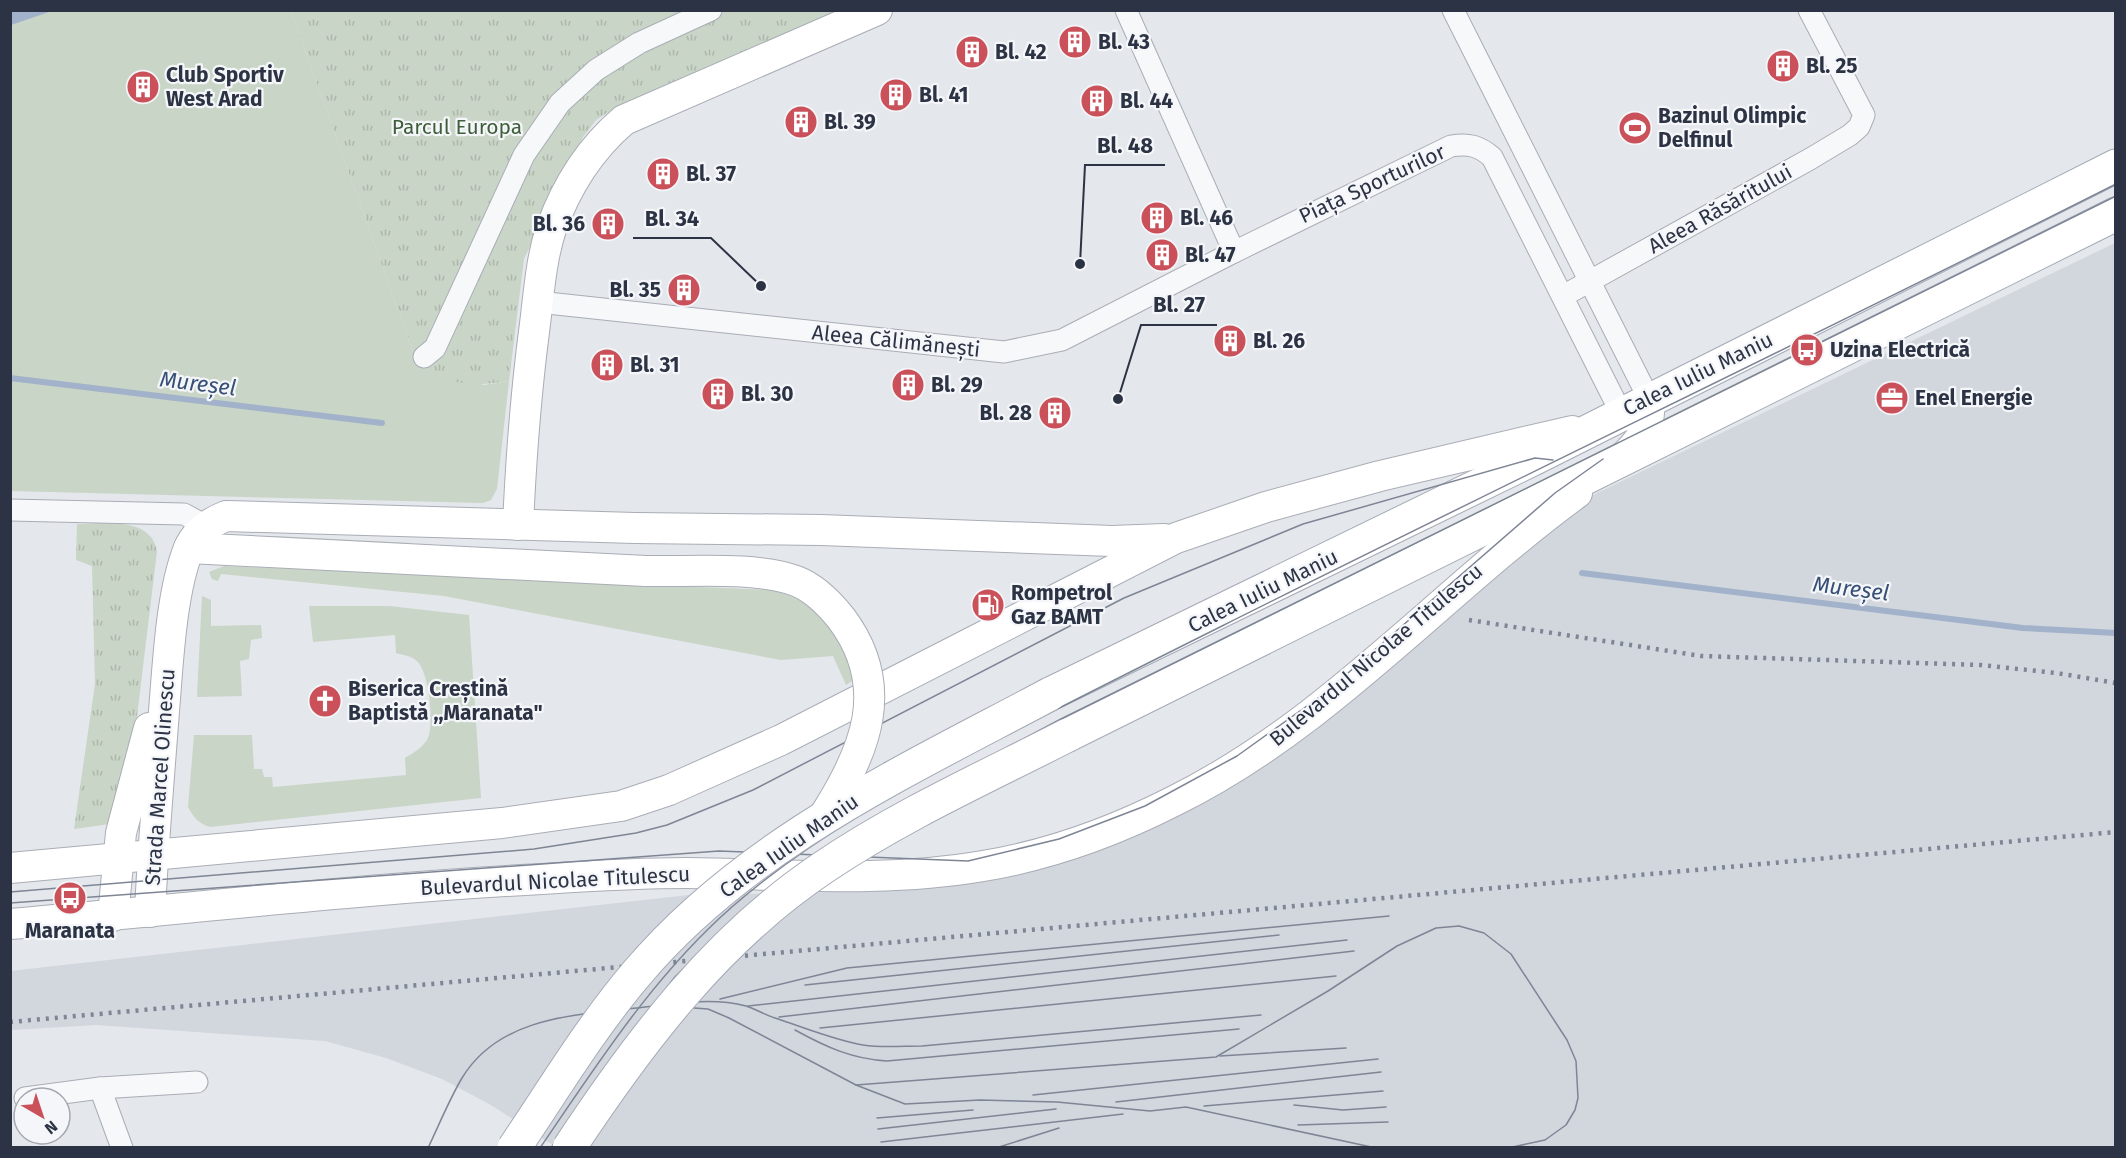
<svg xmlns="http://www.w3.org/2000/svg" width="2126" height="1158" viewBox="0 0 2126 1158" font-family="'Fira Sans',sans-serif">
	<defs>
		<pattern id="park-tufts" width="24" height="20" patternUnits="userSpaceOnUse" patternTransform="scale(1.5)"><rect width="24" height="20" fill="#c9d5c6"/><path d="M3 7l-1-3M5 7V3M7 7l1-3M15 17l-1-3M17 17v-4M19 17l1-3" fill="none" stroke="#adb7ab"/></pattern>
	</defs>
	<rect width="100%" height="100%" fill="#e4e7eb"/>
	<!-- built -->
	<polygon fill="#d2d6dd" points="2115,243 2115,1147 556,1147 491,1105 442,1079 386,1058 325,1041 97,1025 11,1030 10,971 689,895 885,891 1025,869 1135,833 1564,509"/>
	<!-- green -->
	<g fill="#c9d5c6">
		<polygon points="52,10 291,11 417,363 484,385 509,381 497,489 491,500 483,503 11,491 10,25"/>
		<polygon points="276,536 411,543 410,550 241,537"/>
		<path d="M224,566L771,590C820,602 840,633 854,680L846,685L833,656L781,660L444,596L221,574L218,581L212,579L209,572Z"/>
		<polygon points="202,596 211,600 211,626 261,625 262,638 251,640 249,659 240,661 242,696 197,697"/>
		<path d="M309,606H389L469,615L481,798L210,827C198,823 194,818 188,807L194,735H252L254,769H262L264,777H272L273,787L406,775L405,758C413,753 422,748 427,740C435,726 429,674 418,662C412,656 404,655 396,653L395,635L313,642Z"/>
	</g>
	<!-- park -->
	<g fill="url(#park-tufts)">
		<path d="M291,11H856L613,109L596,120L583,137L524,259L509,381C470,387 450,386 417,363Z"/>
		<path d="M77,524C104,524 151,516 157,551L134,741L110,824L74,829L95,684L92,566L76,560Z"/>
	</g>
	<!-- water -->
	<polygon fill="#a1b2ca" points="11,10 52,10 52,11 11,25"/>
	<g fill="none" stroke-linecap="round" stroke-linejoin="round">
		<!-- stream -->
		<g stroke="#a1b2ca" stroke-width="6">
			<polyline points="10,378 382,423"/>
			<polyline points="1582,573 2023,628 2116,633"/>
		</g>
		<!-- street casing -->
		<g stroke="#a9adb6" stroke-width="23">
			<g id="street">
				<path d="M1126,10L1234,252L1451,146C1469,143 1479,146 1492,157L1621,413"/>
				<polyline points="1453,10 1649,399"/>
				<polyline points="1563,296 1810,159 1850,135 1859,127 1864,115 1809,10"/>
				<polyline points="538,302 1004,352 1062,340 1234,252"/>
				<polyline points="424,357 435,348 524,155 560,103 596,70 639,43 711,10"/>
				<polyline points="10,510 184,514 206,526"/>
				<polyline points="100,1088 122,1148"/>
				<polyline points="25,1098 100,1088 197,1082"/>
			</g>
		</g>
		<!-- secondary casing -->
		<g stroke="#a9adb6" stroke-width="32">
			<g id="secondary">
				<path d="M1620,460C1640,443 1652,426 1649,399"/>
				<path d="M518,525C521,458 526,391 535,324C539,292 541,260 551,229C566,187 591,148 624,120L877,10"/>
				<polyline points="189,548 646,571"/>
				<polyline points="10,868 502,823 621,806 669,790 781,740 1176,538 1266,507 1380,476 1572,431"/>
				<path d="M150,912C153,845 159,778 164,711C168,663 171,592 189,548C196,532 211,522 226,516L635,528L821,530L1112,541L1164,539"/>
				<polyline points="113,916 121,833 149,728"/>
				<path d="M10,924C188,909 365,888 542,879C590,876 639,873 686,873C785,874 884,883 983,866C1050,855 1113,832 1174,801C1328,725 1440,593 1577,493"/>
			</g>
		</g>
		<!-- primary casing -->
		<g stroke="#a4aab7" stroke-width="35">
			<g id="primary">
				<polyline points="1050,694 1535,458 2116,166"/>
				<path d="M1068,735C1416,559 1768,390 2116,214"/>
			</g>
		</g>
		<!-- street -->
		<use href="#street" stroke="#f7f8fa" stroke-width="21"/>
		<!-- secondary -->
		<use href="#secondary" stroke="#fff" stroke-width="30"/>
		<!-- primary -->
		<use href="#primary" stroke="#fff" stroke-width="33"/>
		<!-- tram -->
		<g stroke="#7e8595" stroke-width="1.5">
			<polyline points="10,892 534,849 636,833 667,825 753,790 1124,598 1303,524 1535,458 1553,460"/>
			<polyline points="10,903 719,851 968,861 1059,839 1145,806 1237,756 1325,693 1555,493 1603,459"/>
			<polyline points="805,985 1279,935"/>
			<polyline points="720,999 847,968 1389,916"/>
			<polyline points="748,1006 1347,940"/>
			<polyline points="694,1008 708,1009 729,1018 856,1085 905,1104 980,1100 1057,1102 1150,1111 1186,1107 1376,1148"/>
			<polyline points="779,1017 1354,951"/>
			<polyline points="820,1028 1336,976"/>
			<path d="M795,1030C826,1047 852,1059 887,1061L1239,1029"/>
			<polyline points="1220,1056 1346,1048"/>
			<polyline points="609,1062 675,977 747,906 824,848 877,817 1061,719 2116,196"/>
			<polyline points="856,1085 1216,1057 1328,991 1397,946 1436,928 1459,926 1484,933 1511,954 1567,1040 1576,1061 1578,1098 1575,1110 1566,1125 1545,1140 1508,1148"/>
			<polyline points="1033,1095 1378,1059"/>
			<polyline points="1116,1102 1381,1072"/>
			<polyline points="1294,1105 1343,1110 1386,1107"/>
			<polyline points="1204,1106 1383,1091"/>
			<polyline points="877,1118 973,1110"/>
			<polyline points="1298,1125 1388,1122"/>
			<polyline points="878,1129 1056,1109"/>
			<polyline points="881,1142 1123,1114"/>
			<path d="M428,1148C439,1125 449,1100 462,1078C499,1017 574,1015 637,1008C672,1004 711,997 746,1006C756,1009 765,1015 775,1018C803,1027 834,1040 863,1045C882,1048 902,1046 922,1046L1261,1015"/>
			<path d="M540,1148C598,1063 655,974 733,906C814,836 901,790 995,741C1070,702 1146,664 1222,626C1519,477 1819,334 2116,184"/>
			<polyline points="551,1148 575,1111"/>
			<polyline points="996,1148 1059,1128"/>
		</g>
		<!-- rail -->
		<g stroke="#7e8595" stroke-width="4.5" stroke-dasharray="3 6" stroke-linecap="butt">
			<polyline points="1469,620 1701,656 1981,665 2056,673 2116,683"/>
			<polyline points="10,1022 2116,832"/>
		</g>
		<!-- secondary-bridge casing -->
		<g stroke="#a9adb6" stroke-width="32" stroke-linecap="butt">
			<path id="secondary-bridge" d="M646,571C688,572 757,566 796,581C814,588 829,603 841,618C893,687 865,752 824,816"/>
		</g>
		<!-- primary-bridge casing -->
		<g stroke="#a4aab7" stroke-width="35" stroke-linecap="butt">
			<g id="primary-bridge">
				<path d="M514,1148C554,1089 591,1027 637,973C746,844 904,772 1050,694"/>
				<path d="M569,1148C639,1042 717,938 824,867C901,815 986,777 1068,735"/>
			</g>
		</g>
		<!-- secondary-bridge -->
		<use href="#secondary-bridge" stroke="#fff" stroke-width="30"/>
		<!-- primary-bridge -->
		<use href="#primary-bridge" stroke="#fff" stroke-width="33"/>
	</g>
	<!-- icons -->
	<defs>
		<g id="building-disc" transform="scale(1.725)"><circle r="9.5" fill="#ca505a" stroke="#f4f6f9"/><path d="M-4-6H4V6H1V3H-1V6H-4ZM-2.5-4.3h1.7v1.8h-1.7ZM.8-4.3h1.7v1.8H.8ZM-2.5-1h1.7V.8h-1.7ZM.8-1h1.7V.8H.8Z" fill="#fff"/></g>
		<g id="stadium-disc" transform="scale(1.725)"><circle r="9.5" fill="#ca505a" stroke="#f4f6f9"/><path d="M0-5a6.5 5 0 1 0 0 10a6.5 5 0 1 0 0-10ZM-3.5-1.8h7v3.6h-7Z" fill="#fff"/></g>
		<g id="bus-disc" transform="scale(1.725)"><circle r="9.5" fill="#ca505a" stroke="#f4f6f9"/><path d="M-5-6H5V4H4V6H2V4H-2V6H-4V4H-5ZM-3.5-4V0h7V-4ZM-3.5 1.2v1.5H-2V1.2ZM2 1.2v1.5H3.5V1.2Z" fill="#fff"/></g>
		<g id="office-disc" transform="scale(1.725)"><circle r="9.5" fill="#ca505a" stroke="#f4f6f9"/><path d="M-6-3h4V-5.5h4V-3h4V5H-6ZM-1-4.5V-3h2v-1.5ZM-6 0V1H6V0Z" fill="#fff"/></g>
		<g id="fuel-disc" transform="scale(1.725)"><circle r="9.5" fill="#ca505a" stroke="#f4f6f9"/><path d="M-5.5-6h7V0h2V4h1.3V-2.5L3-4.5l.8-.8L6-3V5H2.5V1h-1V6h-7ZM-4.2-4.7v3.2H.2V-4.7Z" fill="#fff"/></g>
		<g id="church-disc" transform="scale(1.725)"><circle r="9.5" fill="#ca505a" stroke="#f4f6f9"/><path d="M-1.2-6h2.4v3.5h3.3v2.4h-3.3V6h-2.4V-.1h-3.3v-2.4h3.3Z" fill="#fff"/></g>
	</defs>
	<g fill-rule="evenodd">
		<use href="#building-disc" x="1075" y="42"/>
		<use href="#building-disc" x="972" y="52"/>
		<use href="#building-disc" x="1783" y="66"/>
		<use href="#building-disc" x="143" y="87"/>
		<use href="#building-disc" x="896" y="95"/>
		<use href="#building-disc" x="1097" y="101"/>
		<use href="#building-disc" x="801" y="122"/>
		<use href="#stadium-disc" x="1635" y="128"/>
		<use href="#building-disc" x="663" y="174"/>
		<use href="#building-disc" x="1157" y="218"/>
		<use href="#building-disc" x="608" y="224"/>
		<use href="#building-disc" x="1162" y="255"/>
		<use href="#building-disc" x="684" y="290"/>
		<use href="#building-disc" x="1230" y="341"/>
		<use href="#bus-disc" x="1807" y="350"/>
		<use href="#building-disc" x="607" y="365"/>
		<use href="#building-disc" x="908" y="385"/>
		<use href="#building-disc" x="718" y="394"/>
		<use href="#office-disc" x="1892" y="398"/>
		<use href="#building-disc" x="1055" y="413"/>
		<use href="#fuel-disc" x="988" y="605"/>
		<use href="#church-disc" x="325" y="701"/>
		<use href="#bus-disc" x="70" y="898"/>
	</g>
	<g text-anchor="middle" stroke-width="4.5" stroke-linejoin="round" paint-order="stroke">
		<!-- poi labels -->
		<g font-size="21" font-weight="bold" fill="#2c3344" stroke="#f4f6f9" text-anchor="start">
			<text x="1098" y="49">Bl. 43</text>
			<text x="995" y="59">Bl. 42</text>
			<text x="1806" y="73">Bl. 25</text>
			<text x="166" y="82">Club Sportiv<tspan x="166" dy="24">West Arad</tspan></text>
			<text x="919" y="102">Bl. 41</text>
			<text x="1120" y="108">Bl. 44</text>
			<text x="1658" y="123">Bazinul Olimpic<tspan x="1658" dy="24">Delfinul</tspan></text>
			<text x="824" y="129">Bl. 39</text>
			<text x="686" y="181">Bl. 37</text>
			<text x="1180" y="225">Bl. 46</text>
			<text x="585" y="231" text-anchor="end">Bl. 36</text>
			<text x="1185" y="262">Bl. 47</text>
			<text x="661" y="297" text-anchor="end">Bl. 35</text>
			<text x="1253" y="348">Bl. 26</text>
			<text x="1830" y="357">Uzina Electrică</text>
			<text x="630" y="372">Bl. 31</text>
			<text x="931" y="392">Bl. 29</text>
			<text x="741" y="401">Bl. 30</text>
			<text x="1915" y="405">Enel Energie</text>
			<text x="1032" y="420" text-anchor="end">Bl. 28</text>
			<text x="1011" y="600">Rompetrol<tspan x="1011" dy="24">Gaz BAMT</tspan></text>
			<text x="348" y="696">Biserica Creștină<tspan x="348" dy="24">Baptistă ,,Maranata"</tspan></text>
			<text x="70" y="938" text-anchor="middle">Maranata</text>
		</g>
		<!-- park labels -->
		<g font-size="21" fill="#3f5f3a" stroke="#f4f6f9">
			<text x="457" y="134">Parcul Europa</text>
		</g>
		<!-- street labels -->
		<g font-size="21" fill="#2c3344" stroke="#f4f6f9">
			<text transform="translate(1372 184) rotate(-25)" y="7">Piața Sporturilor</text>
			<text transform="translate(1720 209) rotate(-29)" y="7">Aleea Răsăritului</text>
			<text transform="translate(896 341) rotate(6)" y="7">Aleea Călimănești</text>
			<text transform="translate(1698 374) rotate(-26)" y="7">Calea Iuliu Maniu</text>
			<text transform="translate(1263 591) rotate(-26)" y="7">Calea Iuliu Maniu</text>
			<text transform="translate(1376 655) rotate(-40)" y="7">Bulevardul Nicolae Titulescu</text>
			<text transform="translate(160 777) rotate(-86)" y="7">Strada Marcel Olinescu</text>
			<text transform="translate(789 846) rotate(-35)" y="7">Calea Iuliu Maniu</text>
			<text transform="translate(555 881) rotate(-3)" y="7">Bulevardul Nicolae Titulescu</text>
		</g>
		<!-- water labels -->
		<g font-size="22" font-style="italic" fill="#375076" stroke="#f4f6f9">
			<text transform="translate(198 383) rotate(7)" y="8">Mureșel</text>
			<text transform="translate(1851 588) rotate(7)" y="8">Mureșel</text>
		</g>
	</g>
	<!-- callouts -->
	<path fill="none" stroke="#2c3344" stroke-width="2" d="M1080 264L1085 165H1165M761 286L711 238H633M1118 399L1141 325H1217"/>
	<g fill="#2c3344" stroke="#f4f6f9" stroke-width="2">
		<circle cx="1080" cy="264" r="6"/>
		<circle cx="761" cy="286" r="6"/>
		<circle cx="1118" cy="399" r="6"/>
	</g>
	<g font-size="22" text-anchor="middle" font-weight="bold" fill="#2c3344" stroke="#f4f6f9" stroke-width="4.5" stroke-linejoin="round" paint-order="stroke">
		<text x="1125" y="153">Bl. 48</text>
		<text x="672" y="226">Bl. 34</text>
		<text x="1179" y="312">Bl. 27</text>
	</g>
	<!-- border -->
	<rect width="2126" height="1158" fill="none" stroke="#2c3344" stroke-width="24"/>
	<!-- north arrow -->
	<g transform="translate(42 1116) rotate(141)"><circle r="28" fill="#f4f6f9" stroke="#a4a8b1" stroke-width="1.5"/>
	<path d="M0-4.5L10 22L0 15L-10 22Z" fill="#ca505a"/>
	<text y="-9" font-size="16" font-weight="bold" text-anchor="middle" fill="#2c3344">N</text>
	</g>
</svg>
